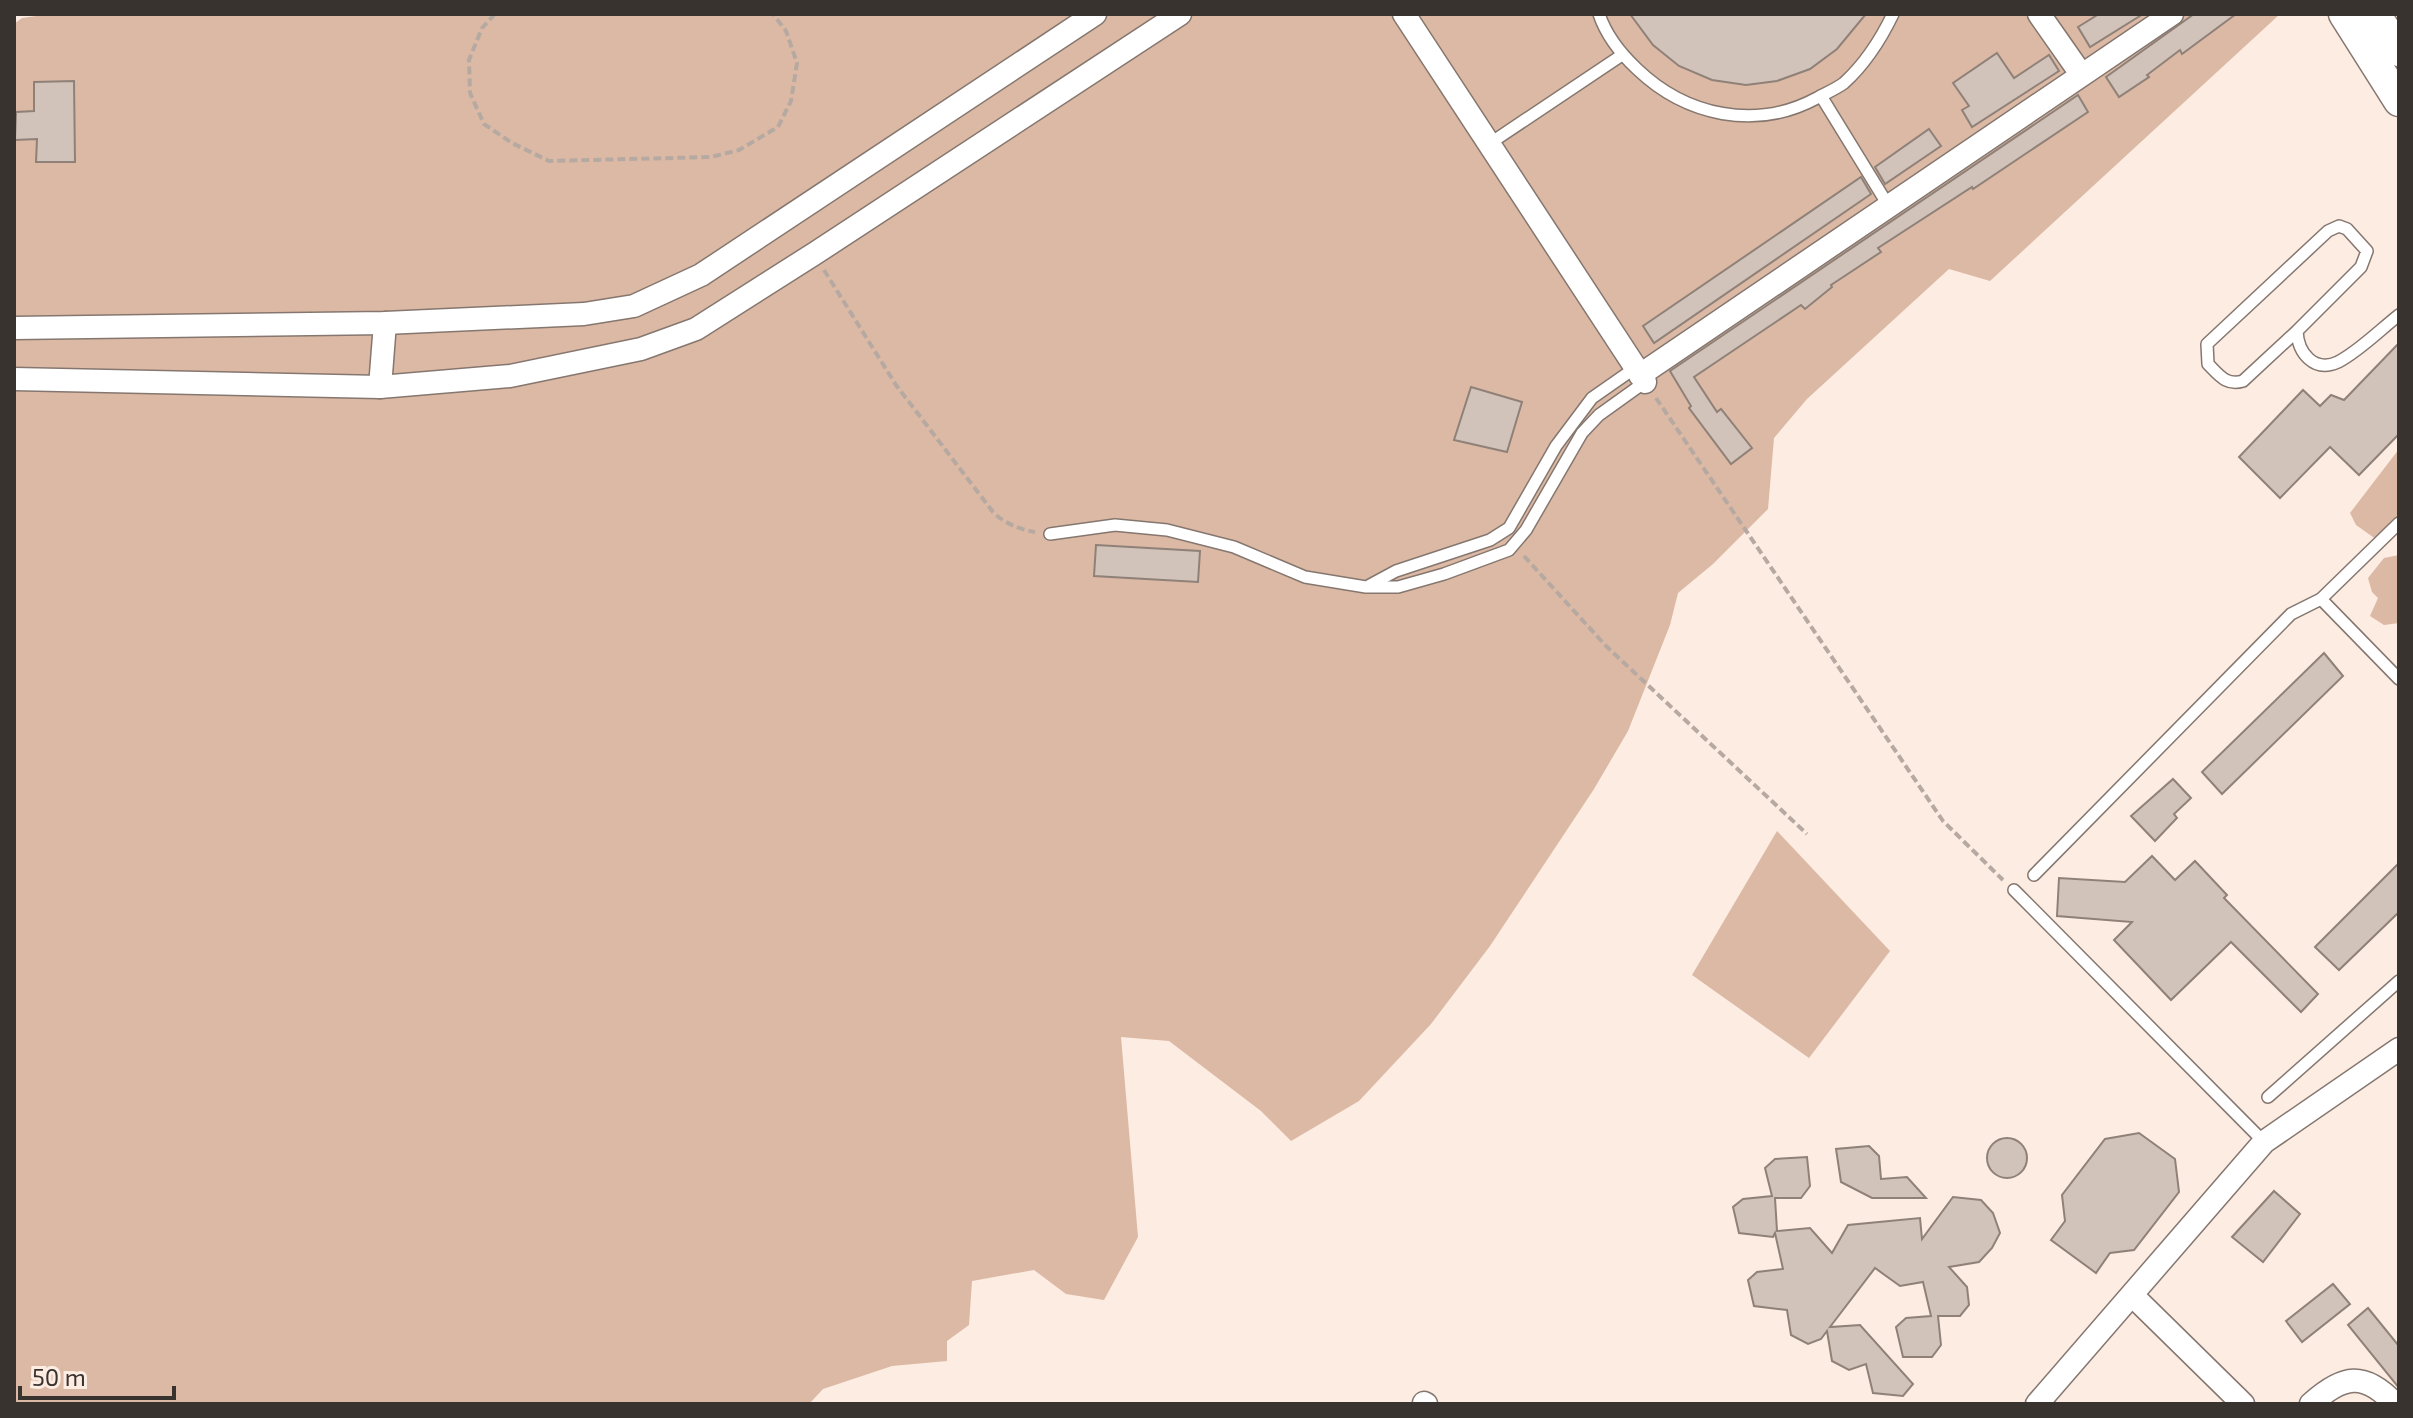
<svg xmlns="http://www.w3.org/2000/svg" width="2413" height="1418" viewBox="0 0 2413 1418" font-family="'Exo 2',sans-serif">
	<rect width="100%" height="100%" fill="#fcece2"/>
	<!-- green -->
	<g fill="#dcb9a4">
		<polygon points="51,14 2280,14 1990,281 1949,269 1807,399 1774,438 1768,509 1713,564 1678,593 1670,625 1628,731 1594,789 1490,946 1431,1024 1359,1101 1291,1141 1261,1111 1169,1041 1121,1037 1138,1237 1104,1300 1066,1294 1034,1270 972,1281 969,1325 947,1341 947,1361 892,1366 823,1389 809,1404 14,1404 14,24 22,18"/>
		<polygon points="2399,449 2399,523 2380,542 2356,525 2350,513"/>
		<polygon points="2399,555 2399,623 2384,625 2370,616 2378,598 2372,592 2368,578 2384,558"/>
		<polygon points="1777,831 1890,951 1809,1058 1692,975"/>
	</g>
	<!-- building -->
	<g fill="#d2c3ba" stroke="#8f8178" stroke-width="2">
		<polygon points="1630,14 1866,14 1837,49 1810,69 1777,81 1746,85 1712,80 1679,66 1653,45"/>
		<polygon points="2099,14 2143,14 2090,47 2078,27"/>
		<polygon points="2194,14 2236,14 2182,54 2180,50 2147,75 2149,77 2119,97 2106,77"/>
		<polygon points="1997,53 2014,78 2049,55 2059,71 1972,127 1962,110 1969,106 1953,83"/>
		<polygon points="74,81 75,162 36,162 37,139 15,140 16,112 34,111 34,82"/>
		<polygon points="2078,95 2088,112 1973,189 1972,187 1878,248 1881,252 1831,285 1832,287 1805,309 1801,305 1694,377 1717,412 1721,409 1752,448 1731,464 1689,408 1691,406 1670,371"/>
		<polygon points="1929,129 1941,146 1885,184 1875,167"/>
		<polygon points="1861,177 1871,194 1654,343 1643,326"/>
		<polygon points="2399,343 2399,434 2359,475 2330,447 2280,498 2239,457 2303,390 2320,406 2331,395 2344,400"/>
		<polygon points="1471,387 1522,402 1507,452 1454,440"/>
		<polygon points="1096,545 1200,551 1198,582 1094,576"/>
		<polygon points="2324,653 2343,676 2222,794 2202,772"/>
		<polygon points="2173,779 2191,798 2174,814 2177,818 2155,841 2131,816"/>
		<polygon points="2152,856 2175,880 2195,861 2227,895 2224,898 2318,994 2301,1012 2231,942 2171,1000 2114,940 2132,922 2057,916 2059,878 2125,882"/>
		<polygon points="2399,863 2399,912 2339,970 2315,947"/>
		<polygon points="2139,1133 2175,1159 2179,1192 2134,1250 2110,1253 2096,1273 2051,1240 2065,1221 2062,1195 2105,1139"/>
		<circle cx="2007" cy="1158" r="20"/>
		<polygon points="1869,1146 1879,1156 1881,1179 1907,1177 1926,1198 1872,1198 1841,1182 1836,1149"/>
		<polygon points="1807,1157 1810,1186 1801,1198 1775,1198 1777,1231 1810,1228 1832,1253 1848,1225 1920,1218 1922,1239 1953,1197 1981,1200 1993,1213 2000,1233 1992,1248 1979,1262 1949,1267 1967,1287 1969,1305 1960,1316 1938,1316 1941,1345 1932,1357 1903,1357 1896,1327 1906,1318 1931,1316 1923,1282 1900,1286 1875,1268 1830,1327 1860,1325 1913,1384 1903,1396 1873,1393 1866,1364 1849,1370 1832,1361 1827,1331 1821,1339 1808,1344 1791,1335 1787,1310 1754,1306 1748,1280 1757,1272 1783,1269 1775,1233 1773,1237 1739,1233 1733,1207 1743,1199 1772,1196 1765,1168 1775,1159"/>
		<polygon points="2274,1191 2300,1214 2263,1262 2232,1237"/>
		<polygon points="2333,1284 2350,1304 2302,1342 2286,1321"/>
		<polygon points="2368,1308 2399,1346 2399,1388 2348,1325"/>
	</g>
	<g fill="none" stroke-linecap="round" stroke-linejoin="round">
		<!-- lane casing -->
		<g stroke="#85776f" stroke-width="14">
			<g id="lane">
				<path d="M1599,14C1606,35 1621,54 1637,69C1686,116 1756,131 1817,98C1826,93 1836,89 1844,83C1866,63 1880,41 1893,14"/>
				<polyline points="1821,96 1888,205"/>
				<polyline points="1489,144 1622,55"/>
				<path d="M2297,331L2243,381C2226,386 2219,375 2208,364L2207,344L2328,231L2339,226L2347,229L2367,251L2361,267L2297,331C2298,353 2314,373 2338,362C2358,352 2381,329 2399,315"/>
				<polyline points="1050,534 1115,525 1167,530 1234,547 1305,577 1366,587 1398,587 1444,574 1509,550 1526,530 1582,433 1599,415 1645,382"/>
				<polyline points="1370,585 1396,571 1490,540 1509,528 1556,446 1592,398 1635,368"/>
				<polyline points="2321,599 2399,679"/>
				<polyline points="2034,875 2291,614 2321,599 2399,523"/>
				<polyline points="2014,890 2264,1142"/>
				<polyline points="2268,1097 2399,981"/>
			</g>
		</g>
		<!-- street casing -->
		<g stroke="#85776f" stroke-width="25">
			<g id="street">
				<polyline points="1404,14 1645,382"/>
				<polyline points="2039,14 2081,74"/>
				<polyline points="14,328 385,323 584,314 634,306 701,275 1095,14"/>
				<polyline points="1640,375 2172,14"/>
				<polyline points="14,379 380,387 510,376 641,349 696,329 814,254 1180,14"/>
				<polyline points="380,387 385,323"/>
				<polyline points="2133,1296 2243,1404"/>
				<polyline points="1424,1403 1426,1404"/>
				<polyline points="2037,1404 2264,1142 2399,1049"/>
				<path d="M2311,1404C2343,1375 2364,1371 2395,1404"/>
			</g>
		</g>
		<!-- secondary casing -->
		<g stroke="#85776f" stroke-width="33">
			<g id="secondary">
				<polyline points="2344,14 2399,101"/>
				<polyline points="2375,14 2399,51"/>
			</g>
		</g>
		<!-- path -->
		<g stroke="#b6a9a2" stroke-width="4" stroke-dasharray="8 4" stroke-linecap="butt">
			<polyline points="495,14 482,28 469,60 470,93 484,124 512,143 549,161 711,157 739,150 778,127 791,101 797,63 786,31 773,14"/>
			<path d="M824,270L896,385L993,512C1005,524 1019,529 1035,532"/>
			<polyline points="1656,398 1943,821 2003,880"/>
			<polyline points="1524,556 1606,646 1807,834"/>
		</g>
		<!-- lane -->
		<use href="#lane" stroke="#fff" stroke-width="11"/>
		<!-- street -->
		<use href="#street" stroke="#fff" stroke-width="22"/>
		<!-- secondary -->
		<use href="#secondary" stroke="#fff" stroke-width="30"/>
	</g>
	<!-- border -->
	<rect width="2413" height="1418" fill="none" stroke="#393330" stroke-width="32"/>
	<!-- scale -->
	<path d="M20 1386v12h154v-12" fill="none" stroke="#393330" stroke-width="4"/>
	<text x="32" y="1386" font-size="24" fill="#393330" stroke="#fcece2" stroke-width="6" paint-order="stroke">50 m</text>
</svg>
